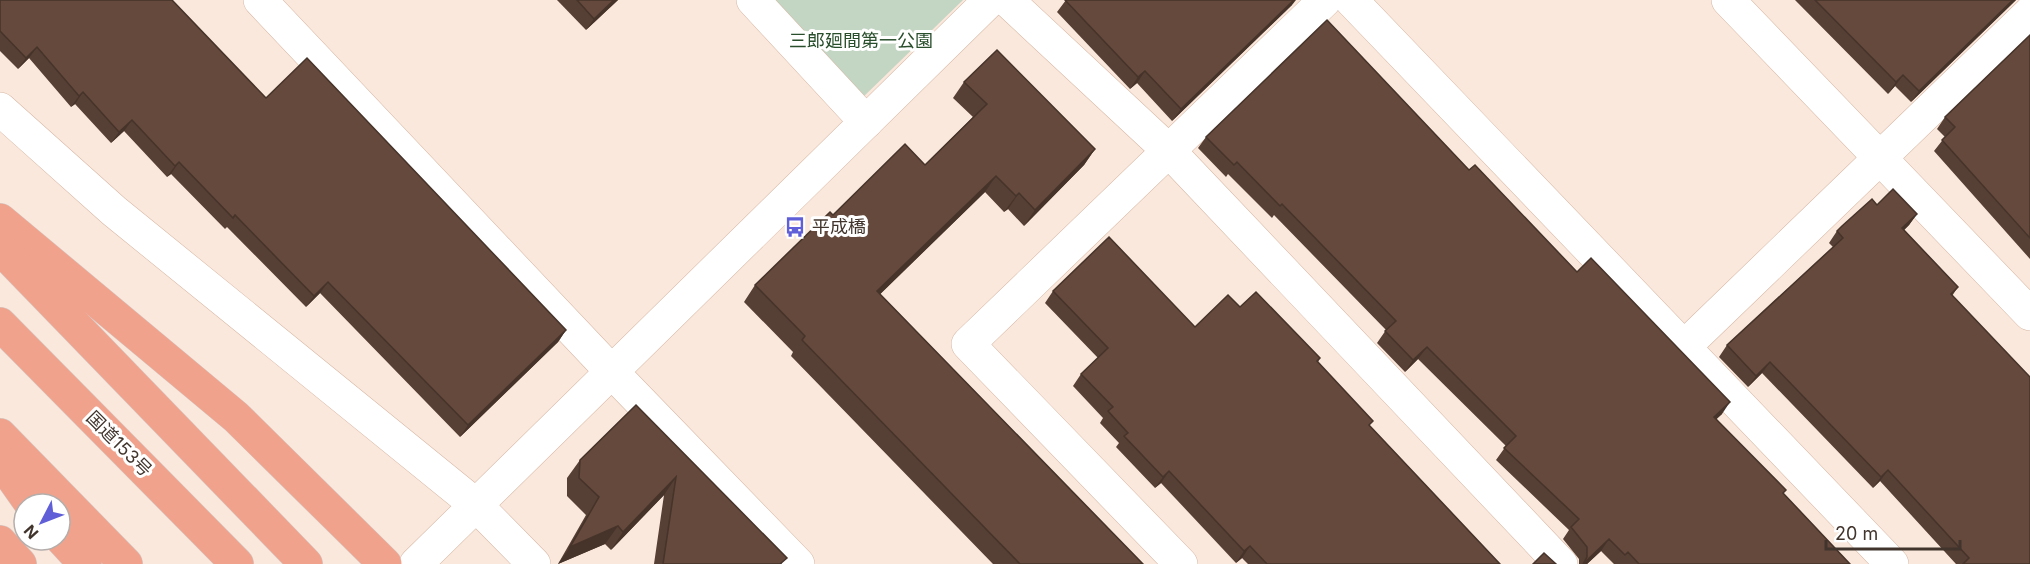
<svg xmlns="http://www.w3.org/2000/svg" width="2030" height="564" viewBox="0 0 2030 564" font-family="Inter,'Noto Sans JP',sans-serif">
	<rect width="100%" height="100%" fill="#fbe8dc"/>
	<!-- green -->
	<polygon fill="#c3d5c3" points="765,0 963,0 860,100"/>
	<g fill="none" stroke-linecap="round" stroke-linejoin="round">
		<!-- street casing -->
		<g stroke="#d6b7a4" stroke-width="34">
			<g id="street">
				<polyline points="260,0 612,372 798,564"/>
				<polyline points="753,0 866,122"/>
				<polyline points="1007,0 1169,151 1561,564"/>
				<polyline points="1351,0 1892,564"/>
				<polyline points="1728,0 2030,314"/>
				<polyline points="0,109 114,211 476,505 534,564"/>
				<polyline points="1685,346 2030,13"/>
				<polyline points="1181,564 968,344 1325,0"/>
			</g>
		</g>
		<!-- secondary casing -->
		<g stroke="#d6b7a4" stroke-width="34">
			<polyline id="secondary" points="416,564 990,0"/>
		</g>
		<!-- highway casing -->
		<g stroke="#d1cecc" stroke-width="34">
			<g id="highway">
				<polyline points="0,220 236,417 385,564"/>
				<polyline points="0,248 306,564"/>
				<polyline points="0,324 237,564"/>
				<polyline points="0,435 126,564"/>
				<polyline points="0,460 31,504"/>
				<polyline points="60,537 85,564"/>
				<polyline points="0,542 20,564"/>
			</g>
		</g>
		<!-- street -->
		<use href="#street" stroke="#fff" stroke-width="33"/>
		<!-- secondary -->
		<use href="#secondary" stroke="#fff" stroke-width="33"/>
		<!-- highway -->
		<use href="#highway" stroke="#f1a28c" stroke-width="33"/>
	</g>
	<!-- wall -->
	<g fill="#563f34">
		<polygon points="0,0 266,98 566,330 558,342 460,437 320,293 306,307 227,227 225,229 171,174 167,177 124,131 111,143 75,104 71,107 29,58 18,69 0,51"/>
		<polygon points="557,0 618,0 586,30"/>
		<polygon points="1066,0 1292,5 1172,121 1137,83 1130,89 1057,12"/>
		<polygon points="1795,0 2016,0 1911,102 1895,86 1888,94"/>
		<polygon points="2030,35 2030,259 1934,151 1945,137 1937,129 1945,117"/>
		<polygon points="964,82 1095,149 1084,165 1024,226 1008,209 1004,212 985,192 880,294 1143,564 993,564 791,356 793,352 744,302 755,285 833,215 925,165 973,117 953,98"/>
		<polygon points="1206,137 1469,170 1577,272 1722,414 1716,419 1783,494 1850,564 1614,564 1601,551 1587,564 1579,564 1579,559 1563,539 1569,530 1496,460 1506,446 1418,359 1405,372 1377,343 1386,330 1274,215 1272,218 1228,174 1226,177 1198,148"/>
		<polygon points="1877,205 1917,214 1909,225 1904,230 1958,287 1952,296 2030,564 1956,564 1880,481 1873,488 1762,373 1748,387 1719,357 1727,345 1833,247 1829,243 1837,231"/>
		<polygon points="1053,291 1195,327 1240,307 1320,358 1318,362 1369,426 1500,564 1248,564 1242,558 1236,563 1161,483 1155,488 1116,447 1119,443 1100,423 1103,418 1073,386 1081,374 1098,358 1045,303"/>
		<polygon points="636,405 782,564 654,564 664,495 611,550 605,544 558,564 586,515 567,496 567,478 580,460"/>
	</g>
	<!-- shaded-wall -->
	<g fill="#46332a">
		<polygon points="614,0 618,0 586,30 594,19"/>
		<polygon points="1294,0 1296,0 1292,5 1172,121 1181,109"/>
		<polygon points="2013,0 2016,0 1911,102 1919,91"/>
		<polygon points="37,47 29,58 18,69 26,58"/>
		<polygon points="1145,71 1137,83 1130,89 1138,77"/>
		<polygon points="1903,75 1895,86 1888,94 1896,82"/>
		<polygon points="83,92 75,104 71,107 79,96"/>
		<polygon points="132,120 124,131 111,143 119,132"/>
		<polygon points="1095,149 1084,165 1024,226 1035,210"/>
		<polygon points="179,162 171,174 167,177 175,166"/>
		<polygon points="996,176 985,192 866,308 877,291"/>
		<polygon points="1019,193 1008,209 1004,212 1016,196"/>
		<polygon points="1917,214 1909,225 1894,240 1902,228"/>
		<polygon points="328,282 320,293 306,307 314,296"/>
		<polygon points="566,330 558,342 460,437 468,425"/>
		<polygon points="1427,347 1418,359 1405,372 1413,360"/>
		<polygon points="1770,362 1762,373 1748,387 1756,376"/>
		<polygon points="1730,402 1722,414 1706,429 1714,417"/>
		<polygon points="1888,470 1880,481 1873,488 1881,477"/>
		<polygon points="1169,471 1161,483 1155,488 1163,477"/>
		<polygon points="676,477 664,495 611,550 623,532"/>
		<polygon points="618,526 605,544 558,564 570,547"/>
		<polygon points="1609,539 1601,551 1587,564 1584,564"/>
		<polygon points="1250,546 1242,558 1236,563 1244,551"/>
	</g>
	<!-- building -->
	<g fill="#64493c" stroke="#46332a" stroke-width="1.5">
		<polygon points="0,0 172,0 266,98 307,58 566,330 468,425 328,282 314,296 235,215 233,218 179,162 175,166 132,120 119,132 83,92 79,96 37,47 26,58 0,31"/>
		<polygon points="577,0 614,0 594,19"/>
		<polygon points="1065,0 1294,0 1181,109 1145,71 1138,77"/>
		<polygon points="1815,0 2013,0 1919,91 1903,75 1896,82"/>
		<polygon points="1327,20 1469,170 1475,165 1577,272 1591,258 1730,402 1714,417 1786,490 1783,493 1850,564 1639,564 1628,552 1625,555 1609,539 1583,564 1587,557 1587,547 1571,527 1579,519 1504,448 1516,436 1427,347 1413,360 1385,331 1396,321 1282,204 1280,206 1237,162 1234,165 1206,137"/>
		<polygon points="2030,35 2030,238 1942,140 1955,127 1945,117"/>
		<polygon points="997,50 1095,149 1035,210 1019,193 1016,196 996,176 877,291 1143,564 1020,564 802,340 805,336 755,285 830,212 833,215 905,144 925,165 987,104 964,82"/>
		<polygon points="1893,189 1917,214 1902,228 1958,287 1951,294 2030,377 2030,564 1963,564 1969,558 1888,470 1881,477 1770,362 1756,376 1727,345 1843,238 1837,231 1842,226 1872,199 1877,205"/>
		<polygon points="1109,237 1195,327 1228,295 1240,307 1256,292 1320,358 1317,361 1373,421 1369,425 1500,564 1267,564 1250,546 1244,551 1169,471 1163,477 1124,436 1128,433 1108,411 1113,407 1081,374 1108,348 1053,291"/>
		<polygon points="636,405 787,558 780,564 663,564 676,477 623,532 618,526 570,547 599,497 579,478 580,460"/>
		<polygon points="1544,553 1556,564 1533,564"/>
	</g>
	<!-- icons -->
	<defs>
		<g id="bus-bare" transform="scale(1.62)"><path d="M-5-6H5V4H4V6H2V4H-2V6H-4V4H-5ZM-3.5-4V0h7V-4ZM-3.5 1.2v1.5H-2V1.2ZM2 1.2v1.5H3.5V1.2Z" fill="#605fd7" stroke="#fff" stroke-width="2.5" paint-order="stroke"/></g>
	</defs>
	<g fill-rule="evenodd">
		<use href="#bus-bare" x="795" y="227"/>
	</g>
	<g text-anchor="middle" stroke-width="6" stroke-linejoin="round" paint-order="stroke">
		<!-- park labels -->
		<g font-size="18" fill="#284e2b" stroke="#fff">
			<text x="861" y="47">三郎廻間第一公園</text>
		</g>
		<!-- poi labels -->
		<g font-size="18" fill="#41342c" stroke="#fff" text-anchor="start">
			<text x="812" y="233">平成橋</text>
		</g>
		<!-- street labels -->
		<g font-size="18" fill="#41342c" stroke="#fff">
			<text transform="translate(119 444) rotate(45)" y="6">国道153号</text>
		</g>
	</g>
	<!-- north arrow -->
	<g transform="translate(42 522) rotate(228)"><circle r="28" fill="#ffffff" stroke="#b3aeab" stroke-width="1.5"/>
	<path d="M0-4.5L10 22L0 15L-10 22Z" fill="#605fd7"/>
	<text y="-9" font-size="16" font-weight="bold" text-anchor="middle" fill="#41342c">N</text>
	</g>
	<!-- scale -->
	<path d="M1826 540v9h134v-9" fill="none" stroke="#41342c" stroke-width="3"/>
	<text x="1835" y="540" font-size="18" fill="#41342c" stroke="#ffffff" stroke-width="4.5" paint-order="stroke">20 m</text>
</svg>
